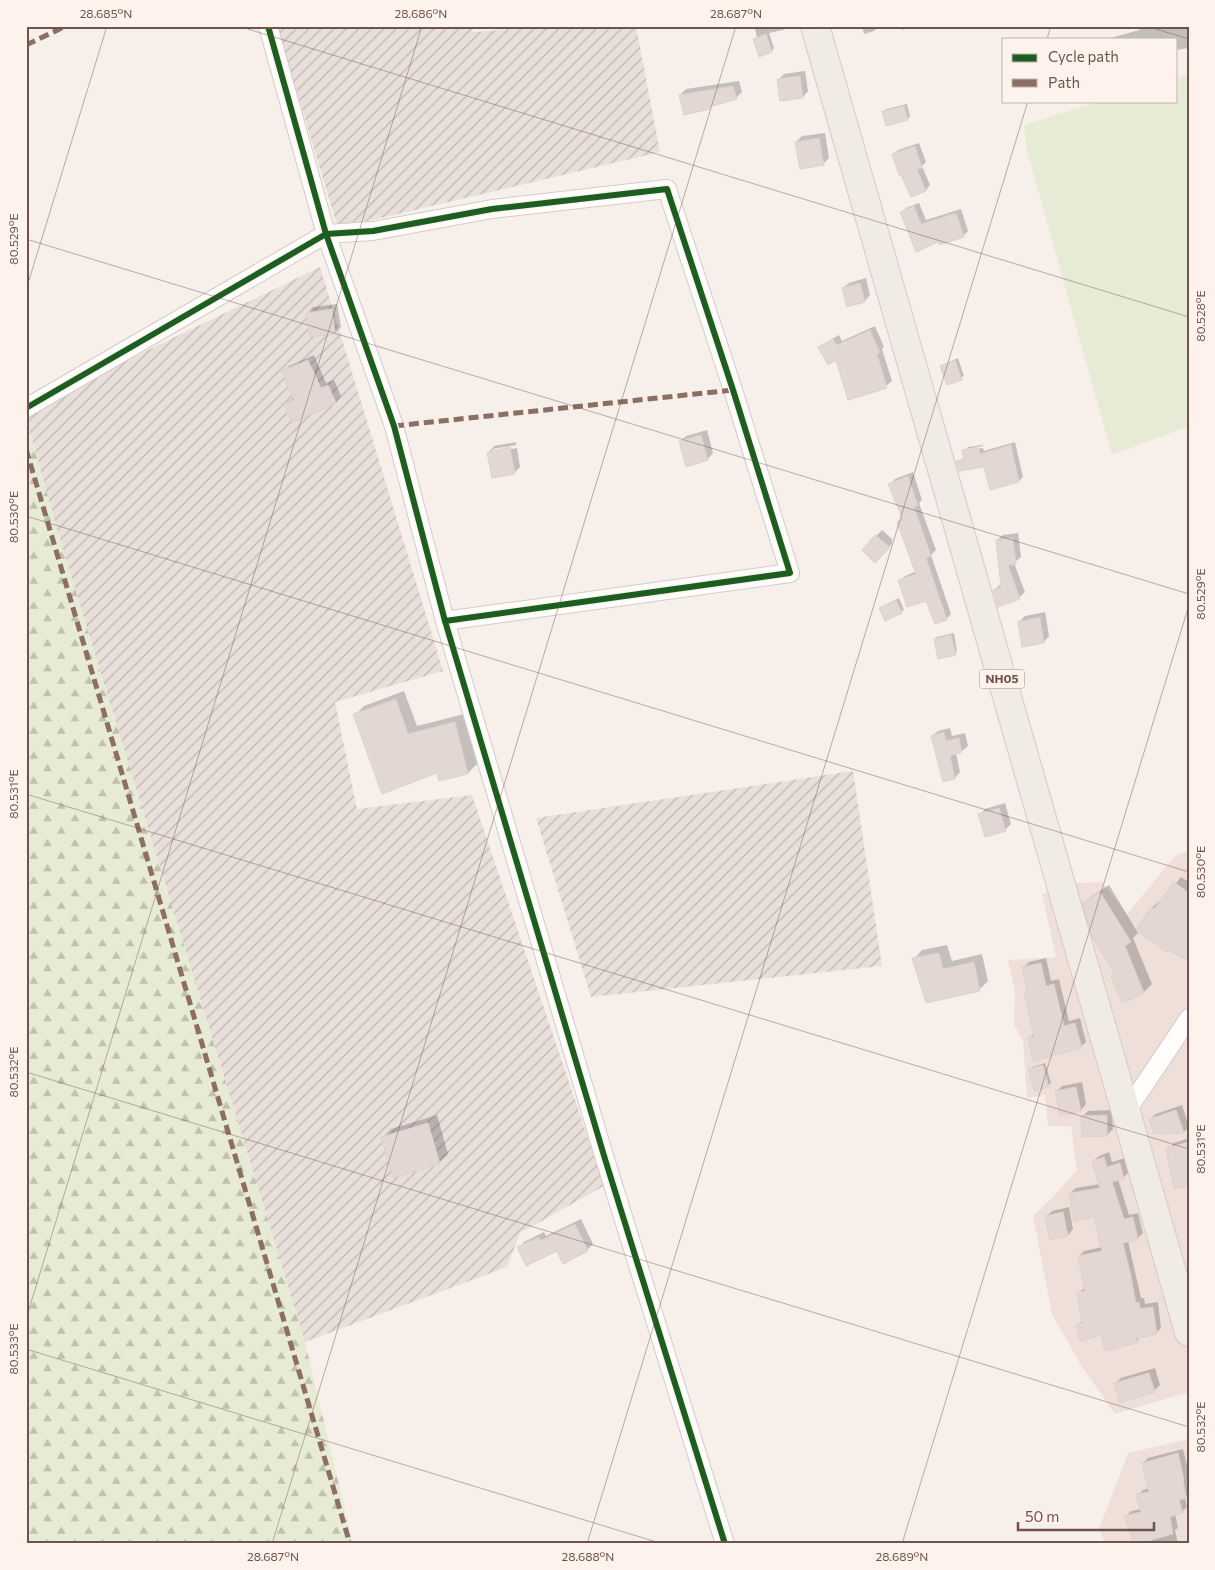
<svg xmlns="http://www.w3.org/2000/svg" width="1215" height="1570" viewBox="0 0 1215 1570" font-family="Commissioner,sans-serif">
	<defs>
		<pattern id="industrial-furrows" width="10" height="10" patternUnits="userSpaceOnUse" patternTransform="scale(1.25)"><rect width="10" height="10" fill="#e8deda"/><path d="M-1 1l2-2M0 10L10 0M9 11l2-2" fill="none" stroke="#c0b7b3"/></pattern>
		<pattern id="forest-firs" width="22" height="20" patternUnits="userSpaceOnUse" patternTransform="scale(1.25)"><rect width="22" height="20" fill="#e7ebd6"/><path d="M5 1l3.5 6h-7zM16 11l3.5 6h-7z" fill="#c0c1b0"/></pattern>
	</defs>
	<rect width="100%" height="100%" fill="#f6efea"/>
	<!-- residential -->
	<g fill="#eee0d8">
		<polygon points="1189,850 1189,1392 1115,1414 1082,1367 1052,1314 1033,1216 1053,1197 1077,1170 1071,1126 1048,1126 1045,1095 1027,1098 1023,1040 1014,1025 1015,992 1008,960 1056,957 1042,894 1076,883 1102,882 1127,914 1174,857"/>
		<polygon points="1189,1439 1189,1544 1106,1544 1099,1529 1128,1453"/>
	</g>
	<!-- industrial -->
	<g fill="url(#industrial-furrows)">
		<polygon points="277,26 472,26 473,32 548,26 636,26 660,152 338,228"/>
		<polygon points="320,267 443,671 335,702 357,809 472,795 604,1186 520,1233 507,1267 305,1342 58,533 26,418 26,409"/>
		<polygon points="853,771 882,966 591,997 536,818"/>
	</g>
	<!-- green -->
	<polygon fill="#e7ebd6" points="1189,74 1189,426 1112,455 1026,147 1024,125 1101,101 1176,101 1176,78"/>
	<!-- forest -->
	<polygon fill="url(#forest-firs)" points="26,418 58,533 305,1342 353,1544 26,1544"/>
	<!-- shadow -->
	<g fill="#0003">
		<polygon points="754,26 787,26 783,30 769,33 774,48 772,51 754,39 757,37"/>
		<polygon points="862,26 878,26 878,27 874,31 864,34"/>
		<polygon points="901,26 914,26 902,30"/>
		<polygon points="1142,26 1189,26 1189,48 1176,50 1176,39 1107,39 1139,30"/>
		<polygon points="805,71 808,91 803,97 778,80 784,74"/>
		<polygon points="739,81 742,92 737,97 712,105 709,108 680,95 686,89"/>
		<polygon points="907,104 910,117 907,119 884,111 886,109"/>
		<polygon points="825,133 829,158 823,164 796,142 802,136"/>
		<polygon points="919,143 926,162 922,166 930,185 926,190 912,196 893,155 898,150"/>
		<polygon points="919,203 926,220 961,209 968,231 963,236 938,240 902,212 906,208"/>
		<polygon points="866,278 870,295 865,301 843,288 849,283"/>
		<polygon points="337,304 341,327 335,333 311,336 308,313 313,307"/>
		<polygon points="875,326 884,347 882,349 892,381 886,386 819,348 825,343 839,335 842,341"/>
		<polygon points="314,355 326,383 334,380 341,396 336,402 286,404 294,397 283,372 289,366"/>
		<polygon points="958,358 964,376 947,384 941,366"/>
		<polygon points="707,430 713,453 708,459 681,441 686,436"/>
		<polygon points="516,442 516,445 493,449 493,452 517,448 520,467 514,473 489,452 494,446"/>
		<polygon points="1015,442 1023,477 1019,481 985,465 957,462 965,457 964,451 968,447 983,445 983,446 966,449 966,451 983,448 984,451"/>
		<polygon points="913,472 922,500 919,503 936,550 931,555 951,614 946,619 927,599 900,581 905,576 917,571 898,522 903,517 890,485 895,479"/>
		<polygon points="882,530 892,539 892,544 875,561 863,550"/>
		<polygon points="1018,533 1021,557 1014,563 1025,592 1019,598 994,590 1002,583 997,540 1003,535"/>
		<polygon points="899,598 904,610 901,612 880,608"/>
		<polygon points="1045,612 1049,636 1044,642 1019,622 1025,616"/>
		<polygon points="954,633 957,651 955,653 935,639 937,637"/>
		<polygon points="404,691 417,726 464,714 477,764 468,773 440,780 438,772 355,715 364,706"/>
		<polygon points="950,728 952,736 965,733 968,746 962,751 956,753 960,772 955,778 944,780 932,736 938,731"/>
		<polygon points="1005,803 1011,824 1005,830 980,815 985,809"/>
		<polygon points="1181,877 1187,881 1189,878 1189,960 1152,908 1158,902 1160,903"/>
		<polygon points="1109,885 1138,933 1133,938 1152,984 1144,992 1112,977 1116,973 1084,904 1092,896"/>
		<polygon points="947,945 952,961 982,954 988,981 979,990 914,959 922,950"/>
		<polygon points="1046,958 1051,981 1059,979 1069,1021 1080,1018 1086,1042 1081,1047 1029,1038 1035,1032 1025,992 1028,989 1023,968 1029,962"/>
		<polygon points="1045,1063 1051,1083 1048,1086 1029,1070 1032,1067"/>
		<polygon points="1082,1082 1086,1104 1081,1110 1056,1092 1062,1086"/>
		<polygon points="1182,1105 1189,1127 1184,1132 1155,1133 1150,1119 1156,1114"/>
		<polygon points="1112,1110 1113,1129 1107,1135 1083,1116 1088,1111"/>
		<polygon points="437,1115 448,1154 439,1163 382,1138 391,1129"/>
		<polygon points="1189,1138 1189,1185 1168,1149 1174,1143"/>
		<polygon points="1109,1152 1112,1162 1125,1158 1129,1172 1124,1177 1118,1179 1129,1215 1138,1213 1143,1233 1137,1239 1128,1241 1141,1298 1144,1298 1145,1304 1158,1302 1161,1328 1156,1333 1142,1336 1136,1342 1102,1334 1077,1325 1083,1320 1078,1293 1086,1287 1079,1256 1084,1251 1102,1247 1095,1216 1070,1193 1076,1188 1100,1184 1093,1161 1099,1156"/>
		<polygon points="1069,1207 1073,1229 1068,1235 1047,1216 1052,1211"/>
		<polygon points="581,1219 593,1244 587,1250 519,1248 524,1242 544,1232 546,1236"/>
		<polygon points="1155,1368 1160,1385 1154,1391 1115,1384 1121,1378"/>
		<polygon points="1183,1449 1189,1473 1189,1494 1185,1497 1187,1507 1182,1512 1175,1514 1178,1528 1175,1530 1178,1544 1128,1544 1134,1542 1126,1516 1131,1511 1141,1509 1138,1495 1143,1490 1149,1488 1143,1463 1148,1458"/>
	</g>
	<!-- building -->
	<g fill="#e2d7d2" stroke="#ded1cd">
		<polygon points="766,34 772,52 759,57 753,39"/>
		<polygon points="800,76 803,98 780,101 777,79"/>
		<polygon points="733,86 737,99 709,107 710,109 684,115 679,95"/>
		<polygon points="904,106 908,120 886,126 882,111"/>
		<polygon points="819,138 824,165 800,169 795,142"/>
		<polygon points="915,146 922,168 917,169 926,191 911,197 901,175 899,175 892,154"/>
		<polygon points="914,206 921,224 956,213 964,237 939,245 938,242 916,252 900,212"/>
		<polygon points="860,283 865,302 847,307 842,288"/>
		<polygon points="332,309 335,334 310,337 306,313"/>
		<polygon points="870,330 880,353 877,354 887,388 848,400 836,360 828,365 818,347 833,339 837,345"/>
		<polygon points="308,360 321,388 328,385 336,403 292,423 284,404 294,400 281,371"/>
		<polygon points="955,360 962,380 947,385 940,366"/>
		<polygon points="701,435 708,460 686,467 679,441"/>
		<polygon points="1011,445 1019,482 990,490 984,467 959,471 956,461 964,459 962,450 979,448 980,454"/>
		<polygon points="510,447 515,474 492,478 487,452"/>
		<polygon points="908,476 918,506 914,507 931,556 926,558 947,620 935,624 926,601 907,607 898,580 916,574 897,522 903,520 888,484"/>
		<polygon points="875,535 890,547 875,563 862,550"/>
		<polygon points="1013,538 1016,564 1008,565 1020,599 998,607 993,590 1001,587 996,540"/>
		<polygon points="896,600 902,613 885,621 879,608"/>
		<polygon points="1040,617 1044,643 1022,647 1018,622"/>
		<polygon points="951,635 956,655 938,659 934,639"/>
		<polygon points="396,699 408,734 455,722 468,774 439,781 437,773 382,794 353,714"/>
		<polygon points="944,732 946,741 959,738 962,752 950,756 955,779 943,782 931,736"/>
		<polygon points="999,808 1006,831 985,837 978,814"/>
		<polygon points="1174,882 1189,893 1189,961 1168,950 1167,952 1136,930 1151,907 1154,909"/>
		<polygon points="1100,892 1131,942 1125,946 1144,993 1122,1003 1111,976 1115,974 1092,937 1082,903"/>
		<polygon points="939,953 943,969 974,962 980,991 926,1003 912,958"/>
		<polygon points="1041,963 1046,986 1054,984 1064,1026 1075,1023 1082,1048 1033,1061 1028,1037 1034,1036 1024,992 1027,991 1022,967"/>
		<polygon points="1043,1065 1049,1087 1034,1091 1028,1069"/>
		<polygon points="1076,1087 1081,1111 1060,1116 1055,1091"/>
		<polygon points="1176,1110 1184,1133 1154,1134 1149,1119"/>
		<polygon points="1107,1115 1107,1136 1082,1137 1081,1116"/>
		<polygon points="428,1123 440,1164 393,1178 381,1137"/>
		<polygon points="1189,1142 1189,1186 1174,1189 1166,1148"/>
		<polygon points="1104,1157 1107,1167 1120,1163 1124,1179 1112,1182 1124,1219 1133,1217 1138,1240 1123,1243 1130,1272 1136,1303 1139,1302 1140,1309 1153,1307 1157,1334 1136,1339 1137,1343 1105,1351 1101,1335 1080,1341 1076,1325 1082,1323 1077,1292 1085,1291 1078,1256 1102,1251 1094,1217 1074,1221 1069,1193 1100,1188 1092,1161"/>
		<polygon points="1063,1212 1068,1236 1050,1240 1045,1216"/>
		<polygon points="575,1224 588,1251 563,1264 557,1251 526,1266 517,1247 539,1237 540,1241"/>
		<polygon points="1149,1373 1155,1392 1120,1403 1114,1383"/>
		<polygon points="1178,1453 1184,1480 1183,1480 1186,1498 1179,1500 1183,1513 1170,1517 1173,1534 1151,1540 1152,1544 1134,1544 1124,1516 1141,1512 1136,1494 1149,1492 1142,1463"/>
	</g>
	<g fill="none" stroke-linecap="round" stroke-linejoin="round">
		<!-- street casing -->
		<g stroke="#d4cbc7" stroke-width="20">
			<g id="street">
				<polyline points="268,26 326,234 394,426 445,621 605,1159 725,1544"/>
				<polyline points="26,408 326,234 373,231 492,209 667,189 733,390 790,573 445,621"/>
				<polyline points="1126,1112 1189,1018"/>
			</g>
		</g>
		<!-- primary casing -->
		<g stroke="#d5cac7" stroke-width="30">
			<polyline id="primary" points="815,26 1189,1332"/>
		</g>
		<!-- street -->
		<use href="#street" stroke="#fefdfc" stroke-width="18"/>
		<!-- primary -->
		<use href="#primary" stroke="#f1ebe6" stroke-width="28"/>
		<!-- quiet -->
		<g stroke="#8d6e63" stroke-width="5" stroke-dasharray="10 5" stroke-linecap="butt">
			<polyline points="26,45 66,26"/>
			<polyline points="394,426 733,390"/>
			<polyline points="26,449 350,1544"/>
		</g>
		<!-- cycleway casing -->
		<g stroke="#fdf3ec" stroke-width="9">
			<g id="cycleway">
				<polyline points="268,26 326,234 394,426 445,621 605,1159 725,1544"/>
				<polyline points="26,408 326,234 373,231 492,209 667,189 733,390 790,573 445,621"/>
			</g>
		</g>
		<!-- cycleway -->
		<use href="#cycleway" stroke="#1b5e20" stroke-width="6"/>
	</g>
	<!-- ticks -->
	<path fill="none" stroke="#72524d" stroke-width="1" stroke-opacity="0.45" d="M238,26L1189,317M1146,26L1189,39M1047,39L1051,26M26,239L1189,594M26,290L107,26M26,516L1189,872M26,794L1189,1149M26,1072L1189,1427M26,1319L422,26M26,1349L663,1544M272,1544L736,26M587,1544L1028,101M902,1544L1189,605"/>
	<g text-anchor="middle" stroke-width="4" stroke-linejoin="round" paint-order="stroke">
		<!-- shield labels -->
		<rect fill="#fdf3ec" stroke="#9c827d" stroke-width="1" x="979.5" y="669.5" width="45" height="19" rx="4"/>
		<g font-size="12" font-weight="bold" fill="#72524d">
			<text x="1002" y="683">NH05</text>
		</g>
	</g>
	<!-- border -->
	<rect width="1215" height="1570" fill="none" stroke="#fdf3ec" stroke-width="55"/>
	<!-- legend -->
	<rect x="1002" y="38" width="175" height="65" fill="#fdf3ec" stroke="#c5b3ac"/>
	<rect x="1012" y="54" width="25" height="8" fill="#1b5e20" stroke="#c5b3ac"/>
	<text x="1048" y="62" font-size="15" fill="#72524d">Cycle path</text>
	<rect x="1012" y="79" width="25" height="8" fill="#8d6e63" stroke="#c5b3ac"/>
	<text x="1048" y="88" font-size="15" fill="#72524d">Path</text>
	<!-- scale -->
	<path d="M1018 1522v8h136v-8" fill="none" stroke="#72524d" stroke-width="2.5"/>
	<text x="1025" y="1522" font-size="15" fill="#72524d" stroke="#fdf3ec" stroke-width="4" paint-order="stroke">50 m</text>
	<rect x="28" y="28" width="1160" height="1514" fill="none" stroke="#72524d" stroke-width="2"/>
	<g font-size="12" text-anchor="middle" fill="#72524d">
		<text x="106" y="18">28.685°N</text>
		<text x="421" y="18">28.686°N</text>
		<text x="736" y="18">28.687°N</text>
		<text transform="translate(14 239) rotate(-90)" y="4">80.529°E</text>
		<text transform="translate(1201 316) rotate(-90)" y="4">80.528°E</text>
		<text transform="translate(14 517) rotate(-90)" y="4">80.530°E</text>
		<text transform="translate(1201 594) rotate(-90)" y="4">80.529°E</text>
		<text transform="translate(14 794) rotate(-90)" y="4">80.531°E</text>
		<text transform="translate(1201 872) rotate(-90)" y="4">80.530°E</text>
		<text transform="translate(14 1072) rotate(-90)" y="4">80.532°E</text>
		<text transform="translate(1201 1149) rotate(-90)" y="4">80.531°E</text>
		<text transform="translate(14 1349) rotate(-90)" y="4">80.533°E</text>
		<text transform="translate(1201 1427) rotate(-90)" y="4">80.532°E</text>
		<text x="273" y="1561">28.687°N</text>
		<text x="588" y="1561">28.688°N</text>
		<text x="902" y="1561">28.689°N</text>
	</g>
</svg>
